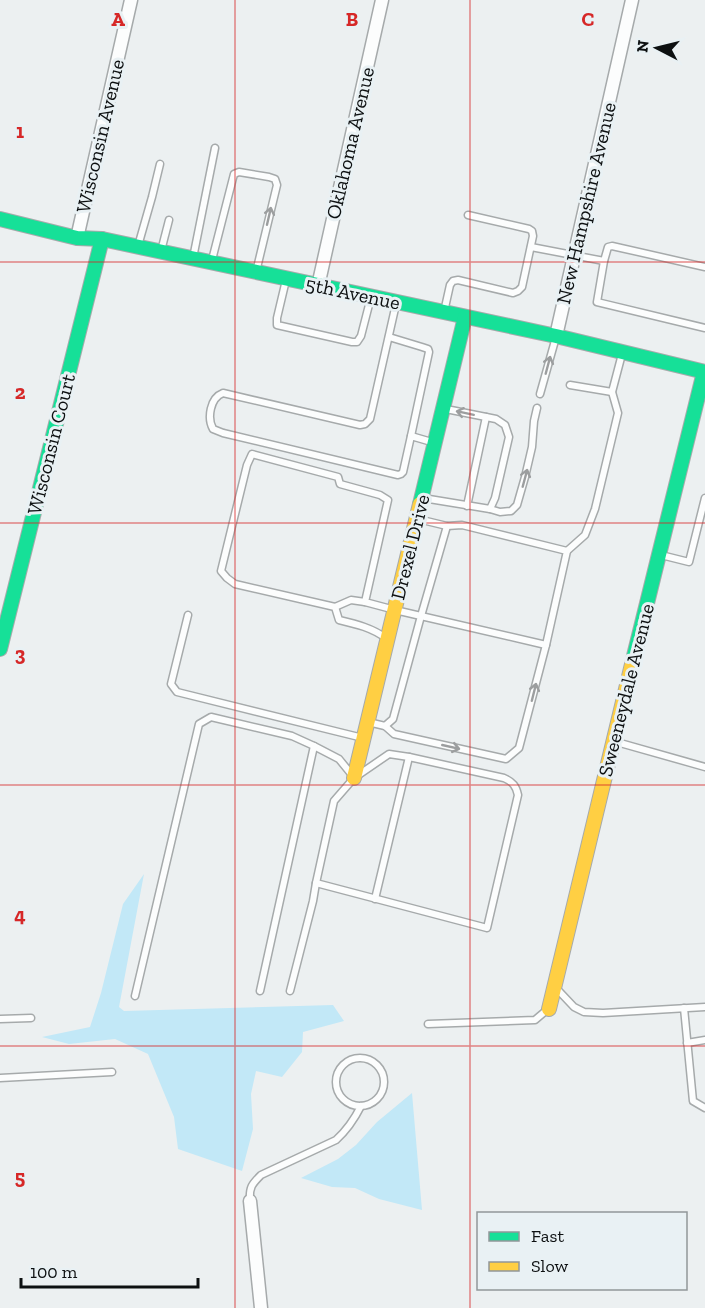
<svg xmlns="http://www.w3.org/2000/svg" width="705" height="1308" viewBox="0 0 705 1308" font-family="'Zilla Slab',serif">
	<rect width="100%" height="100%" fill="#ecf0f1"/>
	<!-- green -->
	<g fill="#c2e8f7">
		<polygon points="144,874 119,1007 124,1011 333,1005 344,1021 303,1032 302,1052 282,1077 256,1071 251,1094 253,1129 242,1171 178,1149 174,1117 148,1054 115,1039 69,1044 42,1037 90,1027 101,993 123,904"/>
		<polygon points="412,1093 422,1210 379,1199 355,1188 332,1187 301,1178 338,1159 356,1145 377,1122"/>
	</g>
	<g fill="none" stroke-linecap="round" stroke-linejoin="round">
		<!-- lane casing -->
		<g stroke="#a6aaab" stroke-width="9">
			<g id="lane">
				<polyline points="138,246 152,197 160,164"/>
				<polyline points="531,247 604,261 597,302 705,328"/>
				<polyline points="161,251 169,220"/>
				<polyline points="193,258 215,148"/>
				<polyline points="212,260 234,174 239,172 269,177 275,179 277,185 256,272"/>
				<polyline points="604,261 608,247 612,246 705,267"/>
				<polyline points="286,280 277,318 277,325 352,342 357,342 361,336 371,297"/>
				<path d="M396,304L370,419L365,424L360,425L223,393C210,398 207,418 213,429L223,433L398,475L401,474L403,472L411,436L435,443"/>
				<polyline points="444,312 450,285 453,281 458,280 513,293 518,291 522,287 533,236 532,231 529,229 468,215"/>
				<polyline points="389,337 422,347 428,349 429,352 411,436"/>
				<polyline points="570,385 612,392"/>
				<polyline points="540,394 556,337"/>
				<polyline points="446,409 496,419 505,425 509,437 495,498 490,509"/>
				<polyline points="423,498 490,509 500,512 511,511 517,505 525,477 532,447 534,421 537,408"/>
				<polyline points="467,506 486,417"/>
				<polyline points="567,551 585,535 595,509 618,413 612,392 622,354"/>
				<polyline points="661,555 689,562 705,498"/>
				<polyline points="335,607 351,600 365,602"/>
				<polyline points="188,615 171,684 177,692 363,738"/>
				<path d="M387,639C373,628 356,624 339,620L335,607L235,584L227,578L221,571L247,465L252,454L338,477L340,484L380,495L388,500L365,602L395,610L546,645"/>
				<polyline points="368,722 385,726 394,734 506,759 519,748 546,645 567,551 462,525 447,526 418,519"/>
				<polyline points="385,726 393,719 421,616 447,526"/>
				<polyline points="613,741 705,767"/>
				<polyline points="314,746 339,759 352,775"/>
				<path d="M389,754L409,757L504,778C513,782 516,786 518,795L487,928L316,883L334,801L354,778Z"/>
				<polyline points="375,899 409,757"/>
				<polyline points="557,989 574,1007 584,1012 603,1013 705,1007"/>
				<polyline points="290,991 313,901 316,883"/>
				<polyline points="135,996 199,724 211,717 292,736 314,746 260,991"/>
				<polyline points="684,1008 693,1101 705,1108"/>
				<polyline points="0,1019 31,1018"/>
				<polyline points="428,1024 535,1020 548,1009"/>
				<polyline points="687,1043 705,1040"/>
				<circle cx="360" cy="1082" r="24"/>
				<polyline points="0,1078 112,1072"/>
				<path d="M250,1201C249,1187 252,1184 261,1175L336,1140C347,1130 354,1120 361,1106"/>
			</g>
		</g>
		<!-- street casing -->
		<g stroke="#a6aaab" stroke-width="15">
			<g id="street">
				<polyline points="77,238 131,0"/>
				<polyline points="318,286 382,0"/>
				<polyline points="556,336 632,0"/>
				<polyline points="250,1201 261,1308"/>
			</g>
		</g>
		<!-- fast casing -->
		<g stroke="#a6aaab" stroke-width="16">
			<g id="fast">
				<polyline points="0,219 77,238 102,239 556,336 705,372"/>
				<polyline points="420,504 465,317"/>
				<polyline points="0,649 102,239"/>
				<polyline points="633,660 704,372"/>
			</g>
		</g>
		<!-- slow casing -->
		<g stroke="#a6aaab" stroke-width="16">
			<g id="slow">
				<polyline points="354,778 420,504"/>
				<polyline points="549,1009 633,660"/>
			</g>
		</g>
		<!-- lane -->
		<use href="#lane" stroke="#fcfdfd" stroke-width="6"/>
		<!-- street -->
		<use href="#street" stroke="#fcfdfd" stroke-width="12"/>
		<!-- fast -->
		<use href="#fast" stroke="#16e098" stroke-width="14"/>
		<!-- slow -->
		<use href="#slow" stroke="#ffcf43" stroke-width="14"/>
	</g>
	<!-- one-way arrows -->
	<defs><path id="oneway-shaft" d="M-6 0H5M1.5-3L5.5 0L1.5 3" fill="none" stroke-width="1.6" stroke-linecap="round" stroke-linejoin="round" transform="scale(1.5)"/></defs>
	<g stroke="#9c9e9f">
		<use href="#oneway-shaft" transform="translate(269 216) rotate(-77)"/>
		<use href="#oneway-shaft" transform="translate(548 365) rotate(-75)"/>
		<use href="#oneway-shaft" transform="translate(465 413) rotate(-168)"/>
		<use href="#oneway-shaft" transform="translate(525 478) rotate(-75)"/>
		<use href="#oneway-shaft" transform="translate(534 692) rotate(-76)"/>
		<use href="#oneway-shaft" transform="translate(451 747) rotate(13)"/>
	</g>
	<!-- grid -->
	<path fill="none" stroke="#d62828" stroke-width="1.5" stroke-opacity="0.55" d="M235,0V1308M470,0V1308M0,262H705M0,523H705M0,785H705M0,1046H705"/>
	<g text-anchor="middle" stroke-width="6" stroke-linejoin="round" paint-order="stroke">
		<!-- street labels -->
		<g font-size="20" fill="#0d1011" stroke="#e9f1f4">
			<text transform="translate(100 136) rotate(-77)" y="7">Wisconsin Avenue</text>
			<text transform="translate(350 143) rotate(-77)" y="7">Oklahoma Avenue</text>
			<text transform="translate(586 203) rotate(-77)" y="7">New Hampshire Avenue</text>
			<text transform="translate(353 293) rotate(12)" y="7">5th Avenue</text>
			<text transform="translate(51 444) rotate(-76)" y="7">Wisconsin Court</text>
			<text transform="translate(410 547) rotate(-76)" y="7">Drexel Drive</text>
			<text transform="translate(626 690) rotate(-76)" y="7">Sweeneydale Avenue</text>
		</g>
	</g>
	<g font-size="20" text-anchor="middle" font-weight="bold" fill="#d62828" stroke="#e9f1f4" stroke-width="6" stroke-linejoin="round" paint-order="stroke">
		<text x="118" y="26">A</text>
		<text x="352" y="26">B</text>
		<text x="588" y="26">C</text>
		<text x="20" y="138">1</text>
		<text x="20" y="399">2</text>
		<text x="20" y="661">3</text>
		<text x="20" y="922">4</text>
		<text x="20" y="1184">5</text>
	</g>
	<!-- legend -->
	<rect x="477" y="1212" width="210" height="78" fill="#e9f1f4" stroke="#919799" stroke-width="1.5"/>
	<rect x="489" y="1232" width="30" height="9" fill="#16e098" stroke="#919799" stroke-width="1.5"/>
	<text x="531" y="1242" font-size="18" fill="#0d1011">Fast</text>
	<rect x="489" y="1262" width="30" height="9" fill="#ffcf43" stroke="#919799" stroke-width="1.5"/>
	<text x="531" y="1272" font-size="18" fill="#0d1011">Slow</text>
	<!-- north arrow -->
	<g transform="translate(657 48) rotate(277)" stroke="#e9f1f4" stroke-width="4.5" paint-order="stroke">
	<path d="M0-4.5L10 22L0 15L-10 22Z" fill="#0d1011"/>
	<text y="-9" font-size="16" font-weight="bold" text-anchor="middle" fill="#0d1011">N</text>
	</g>
	<!-- scale -->
	<path d="M21 1278v9h177v-9" fill="none" stroke="#0d1011" stroke-width="3"/>
	<text x="30" y="1278" font-size="18" fill="#0d1011" stroke="#e9f1f4" stroke-width="4.5" paint-order="stroke">100 m</text>
</svg>
